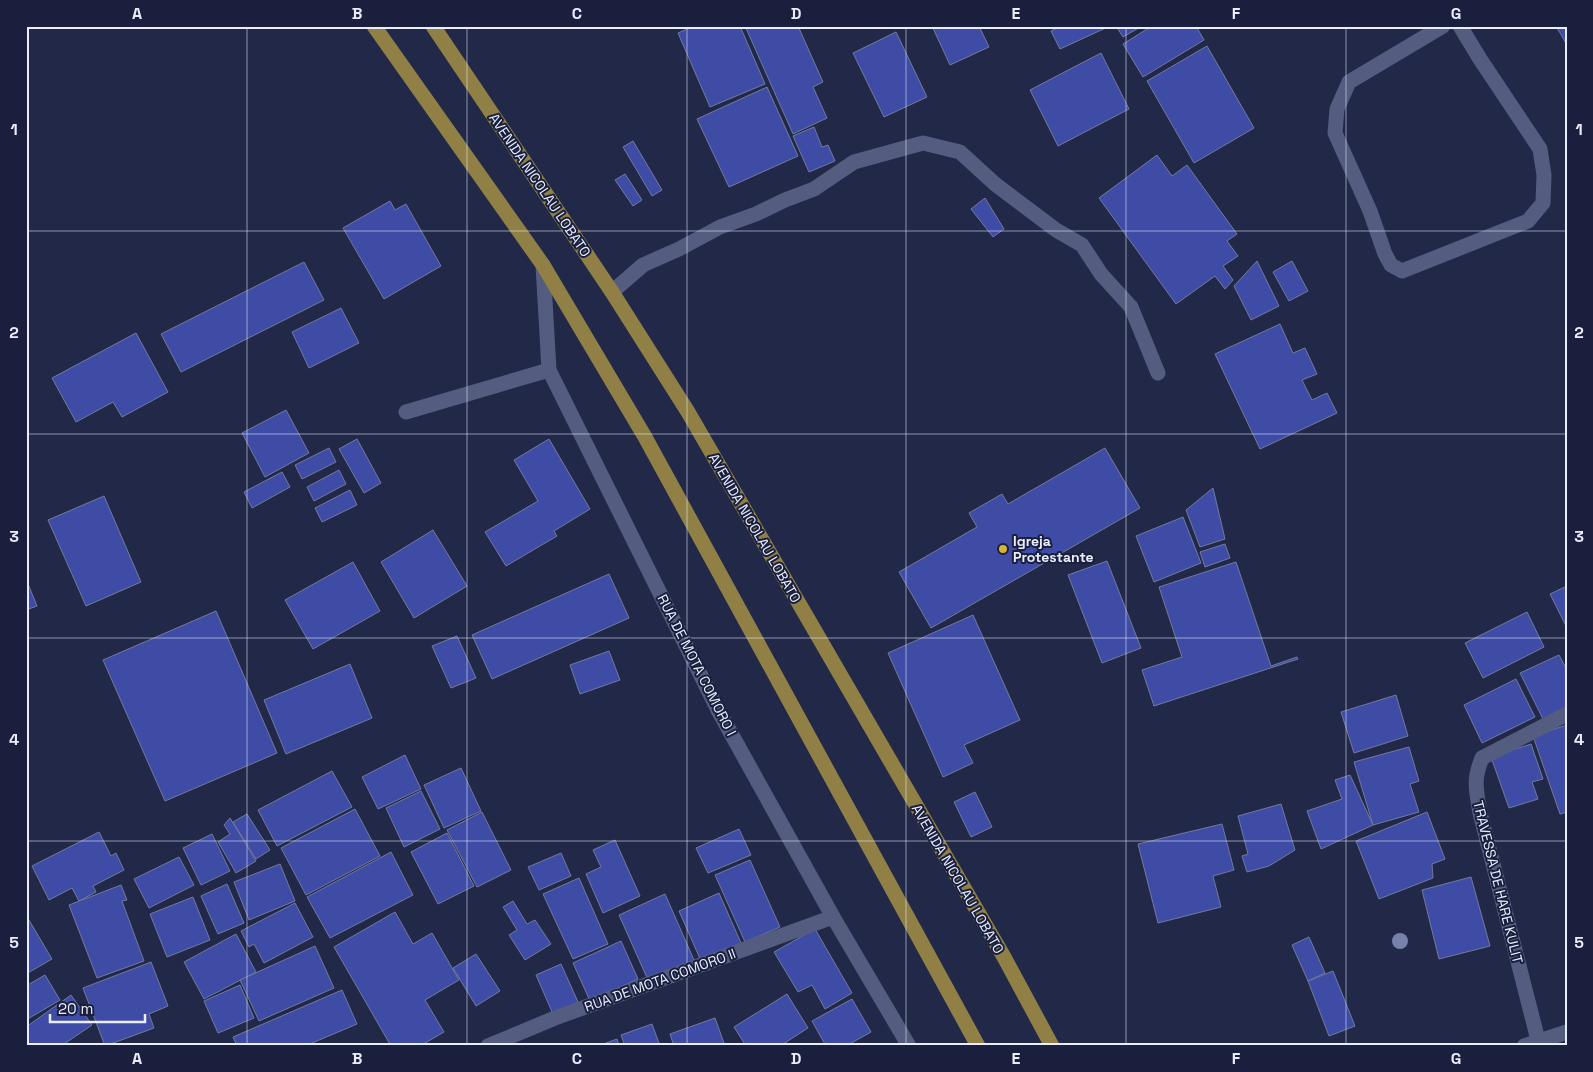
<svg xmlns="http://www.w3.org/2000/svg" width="1593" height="1072" viewBox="0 0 1593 1072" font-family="'Space Grotesk',sans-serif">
	<rect width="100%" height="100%" fill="#222948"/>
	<!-- building -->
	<g fill="#3f4ca6" stroke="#717a9f">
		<polygon points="694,26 740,26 765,84 710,107 678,33"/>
		<polygon points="745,26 798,26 823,82 813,87 827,118 793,134"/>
		<polygon points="932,26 979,26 989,47 950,65"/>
		<polygon points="1061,26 1110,26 1060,49 1051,31"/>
		<polygon points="1116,26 1142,26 1123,37"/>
		<polygon points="1152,26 1196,26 1204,40 1143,77 1123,44"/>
		<polygon points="1556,26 1567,26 1567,45"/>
		<polygon points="896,32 927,97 884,117 853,53"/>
		<polygon points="1207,46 1254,128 1194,163 1147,81"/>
		<polygon points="1101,53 1129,109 1058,146 1030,90"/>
		<polygon points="767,87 798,156 729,187 697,119"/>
		<polygon points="814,127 822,147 828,145 835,161 809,172 793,136"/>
		<polygon points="633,141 662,190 652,196 623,147"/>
		<polygon points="1157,155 1172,176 1187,165 1237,234 1227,241 1238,256 1223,266 1233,280 1225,289 1215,276 1176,304 1099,198"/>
		<polygon points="625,174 642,200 633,206 615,180"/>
		<polygon points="985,198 1004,229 993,237 971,209"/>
		<polygon points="390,201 395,210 406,204 441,266 384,299 343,228"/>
		<polygon points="1257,261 1279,306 1251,320 1234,286"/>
		<polygon points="1292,261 1308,291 1289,301 1273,272"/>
		<polygon points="304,262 324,300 181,372 161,334"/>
		<polygon points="341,308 359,343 309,368 292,332"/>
		<polygon points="1280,324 1293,353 1305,348 1317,374 1302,380 1312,400 1327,393 1337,413 1260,449 1215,354"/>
		<polygon points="136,333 168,392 122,417 113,402 76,422 52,378"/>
		<polygon points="286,410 309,453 265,477 242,433"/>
		<polygon points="357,439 381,483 364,493 339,449"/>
		<polygon points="549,439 590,509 554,531 557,536 506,566 485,532 538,501 514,460"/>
		<polygon points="329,448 336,462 302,479 295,465"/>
		<polygon points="1105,448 1140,508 931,628 899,572 977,527 969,513 1002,494 1008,504"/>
		<polygon points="339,470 346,484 314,501 307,487"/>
		<polygon points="282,472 290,487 252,508 244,492"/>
		<polygon points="1213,488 1225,539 1200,547 1186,510"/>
		<polygon points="350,490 357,505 322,522 315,508"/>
		<polygon points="104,496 141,582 86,606 48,520"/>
		<polygon points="1183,517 1201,563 1154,582 1136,536"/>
		<polygon points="433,530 467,586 414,618 381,562"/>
		<polygon points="1225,544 1230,558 1205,567 1200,552"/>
		<polygon points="1107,561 1141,648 1102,663 1068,575"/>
		<polygon points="353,562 380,611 313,649 285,600"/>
		<polygon points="1236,562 1271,666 1297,657 1298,659 1154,706 1142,670 1182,657 1159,587"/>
		<polygon points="609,574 629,618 492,679 472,635"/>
		<polygon points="26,579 37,606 26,610"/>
		<polygon points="1567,586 1567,625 1566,626 1550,594"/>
		<polygon points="216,611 277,753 165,801 103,660"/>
		<polygon points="1527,612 1544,647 1483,678 1465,643"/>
		<polygon points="973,615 1020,720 964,745 973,763 943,777 888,653"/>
		<polygon points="457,636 476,678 451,688 432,646"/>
		<polygon points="609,651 620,680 580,694 570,665"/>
		<polygon points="1559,655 1567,670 1567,707 1543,719 1520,673"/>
		<polygon points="350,664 372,718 286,754 264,700"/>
		<polygon points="1516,679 1535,717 1482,743 1464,705"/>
		<polygon points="1396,695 1408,736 1354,753 1341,712"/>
		<polygon points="1567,725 1567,812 1560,814 1533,736"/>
		<polygon points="1531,744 1543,779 1532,782 1538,799 1509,808 1491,757"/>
		<polygon points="1409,747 1419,781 1410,784 1419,812 1373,825 1354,762"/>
		<polygon points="405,755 421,789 378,809 362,777"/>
		<polygon points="461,768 481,811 444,828 424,785"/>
		<polygon points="332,771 352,807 277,846 258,810"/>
		<polygon points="1350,775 1373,825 1321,849 1307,811 1342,799 1335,780"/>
		<polygon points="421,791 440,829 404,847 386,808"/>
		<polygon points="975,792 992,827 971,837 954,802"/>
		<polygon points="1281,804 1295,850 1269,866 1247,872 1242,856 1248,854 1238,816"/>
		<polygon points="355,809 380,856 306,895 281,848"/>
		<polygon points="482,812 511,870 477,887 447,830"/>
		<polygon points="1427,812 1445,859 1432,864 1433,878 1379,899 1356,841"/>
		<polygon points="247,814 270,850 256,859 233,822"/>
		<polygon points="230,818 256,861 236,873 218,842 230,834 224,825"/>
		<polygon points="1222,824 1234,870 1213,876 1221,907 1158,923 1138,844"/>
		<polygon points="739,829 751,855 708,873 696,848"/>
		<polygon points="99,832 111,856 116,853 124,870 93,886 96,892 79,901 72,888 49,900 32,866"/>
		<polygon points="447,833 474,886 438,904 411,852"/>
		<polygon points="212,834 230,871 201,885 183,848"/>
		<polygon points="615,840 640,896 603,913 586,874 601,867 593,850"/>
		<polygon points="391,852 413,895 330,938 307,897"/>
		<polygon points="561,853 571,876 539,890 528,867"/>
		<polygon points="179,857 194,885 149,908 134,879"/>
		<polygon points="750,860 780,927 745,942 715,875"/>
		<polygon points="280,864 295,901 249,920 234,882"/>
		<polygon points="1471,877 1490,946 1439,959 1422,890"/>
		<polygon points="579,878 608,944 573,959 543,894"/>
		<polygon points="227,884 244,923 218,934 201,896"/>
		<polygon points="121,885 127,900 122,901 144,961 97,978 69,905"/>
		<polygon points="719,893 741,943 701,961 679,911"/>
		<polygon points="665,894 694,960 648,980 619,915"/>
		<polygon points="193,897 210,940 167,957 150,914"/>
		<polygon points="513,901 527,924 535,920 551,944 525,960 509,935 517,930 503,907"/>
		<polygon points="295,903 313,937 264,963 254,944 249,947 241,931"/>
		<polygon points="395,912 413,944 432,933 459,980 425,1000 444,1032 420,1046 391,1046 334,947"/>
		<polygon points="26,915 52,959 26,974"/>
		<polygon points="815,929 852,993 825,1009 812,985 798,992 774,952"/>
		<polygon points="236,934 256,972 204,999 184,962"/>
		<polygon points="1309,937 1325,973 1308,981 1292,945"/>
		<polygon points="621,941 638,979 590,1001 573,963"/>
		<polygon points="315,946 334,988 259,1021 240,980"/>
		<polygon points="476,954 500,991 476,1006 453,968"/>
		<polygon points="151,962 168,1006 149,1014 154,1028 105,1046 83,988"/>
		<polygon points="561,964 578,1002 553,1014 536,975"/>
		<polygon points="1333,971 1355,1026 1329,1036 1308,981"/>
		<polygon points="45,975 60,1000 26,1020 26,986"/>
		<polygon points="240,985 254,1018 218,1033 204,1001"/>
		<polygon points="342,990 357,1024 305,1046 237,1046 233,1037"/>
		<polygon points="787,994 808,1028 780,1046 746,1046 734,1027"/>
		<polygon points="71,995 92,1025 61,1046 26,1046 26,1027"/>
		<polygon points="852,999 871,1032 846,1046 826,1046 812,1021"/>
		<polygon points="715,1018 725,1046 674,1046 670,1034"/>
		<polygon points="652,1024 660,1046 625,1046 621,1035"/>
		<polygon points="617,1039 619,1046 598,1046"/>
	</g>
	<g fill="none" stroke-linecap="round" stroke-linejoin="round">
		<!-- minor -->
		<g stroke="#545d7f" stroke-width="15">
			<polyline points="1443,26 1349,82 1337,109 1335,133 1370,211 1385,254 1391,265 1402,271 1528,221 1543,203 1544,175 1540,149 1480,59 1460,26"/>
			<polyline points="543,265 549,370 718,710 833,917 909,1046"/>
			<polyline points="612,292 643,265 679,249 720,227 756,214 785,200 814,189 854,162 923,143 960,152 995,184 1056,230 1082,245 1101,274 1131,307 1158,373"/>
			<polyline points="406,412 549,370"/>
			<path d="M1538,1040L1480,813C1476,789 1473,780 1482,758L1567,714"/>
			<polyline points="488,1046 555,1018 833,917"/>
			<polyline points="1524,1046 1567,1032"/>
		</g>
		<!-- major -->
		<g stroke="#908045" stroke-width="15">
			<polyline points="374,26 543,265 645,437 978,1046"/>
			<polyline points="433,26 612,292 688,412 1004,957 1052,1046"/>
		</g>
	</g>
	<!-- trees -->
	<circle fill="#7781aa" cx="1400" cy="941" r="8"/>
	<!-- grid -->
	<path fill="none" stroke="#e9eeff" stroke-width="1" stroke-opacity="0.55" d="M247,26V1046M467,26V1046M687,26V1046M906,26V1046M1126,26V1046M1346,26V1046M26,231H1567M26,434H1567M26,638H1567M26,841H1567"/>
	<!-- markers -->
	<circle fill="#d7b434" stroke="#191f3d" stroke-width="2" cx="1003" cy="549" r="5"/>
	<g text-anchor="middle" stroke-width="4" stroke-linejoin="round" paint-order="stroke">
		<!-- street labels -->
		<g font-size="14" fill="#e9eeff" stroke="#191f3d">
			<text transform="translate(540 185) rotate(56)" y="5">AVENIDA NICOLAU LOBATO</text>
			<text transform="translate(755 528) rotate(60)" y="5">AVENIDA NICOLAU LOBATO</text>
			<text transform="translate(697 665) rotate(63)" y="5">RUA DE MOTA COMORO I</text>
			<text transform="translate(958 879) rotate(60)" y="5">AVENIDA NICOLAU LOBATO</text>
			<text transform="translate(1498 882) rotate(76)" y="5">TRAVESSA DE HARE KULIT</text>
			<text transform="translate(660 980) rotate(-20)" y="5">RUA DE MOTA COMORO II</text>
		</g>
		<!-- poi labels -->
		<g font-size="14" font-weight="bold" fill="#e9eeff" stroke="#191f3d" text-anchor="start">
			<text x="1013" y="546">Igreja<tspan x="1013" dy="16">Protestante</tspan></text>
		</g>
	</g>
	<!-- border -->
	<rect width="1593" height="1072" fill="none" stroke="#191f3d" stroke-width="55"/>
	<!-- scale -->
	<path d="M50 1014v8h95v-8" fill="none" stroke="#e9eeff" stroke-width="2.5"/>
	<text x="58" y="1014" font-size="15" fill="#e9eeff" stroke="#191f3d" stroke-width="4" paint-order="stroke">20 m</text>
	<rect x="28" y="28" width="1538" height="1016" fill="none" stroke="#e9eeff" stroke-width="2"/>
	<g font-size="16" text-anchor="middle" font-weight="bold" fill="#e9eeff">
		<text x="137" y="19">A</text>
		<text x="357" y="19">B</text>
		<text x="577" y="19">C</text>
		<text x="796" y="19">D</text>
		<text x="1016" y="19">E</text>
		<text x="1236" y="19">F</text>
		<text x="1456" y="19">G</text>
		<text x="14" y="135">1</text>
		<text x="1579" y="135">1</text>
		<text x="14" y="338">2</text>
		<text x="1579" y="338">2</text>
		<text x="14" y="542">3</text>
		<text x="1579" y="542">3</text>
		<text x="14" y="745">4</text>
		<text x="1579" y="745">4</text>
		<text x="14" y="948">5</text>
		<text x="1579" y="948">5</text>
		<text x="137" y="1064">A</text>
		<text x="357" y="1064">B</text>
		<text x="577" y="1064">C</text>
		<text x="796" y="1064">D</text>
		<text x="1016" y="1064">E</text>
		<text x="1236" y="1064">F</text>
		<text x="1456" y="1064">G</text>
	</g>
</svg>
